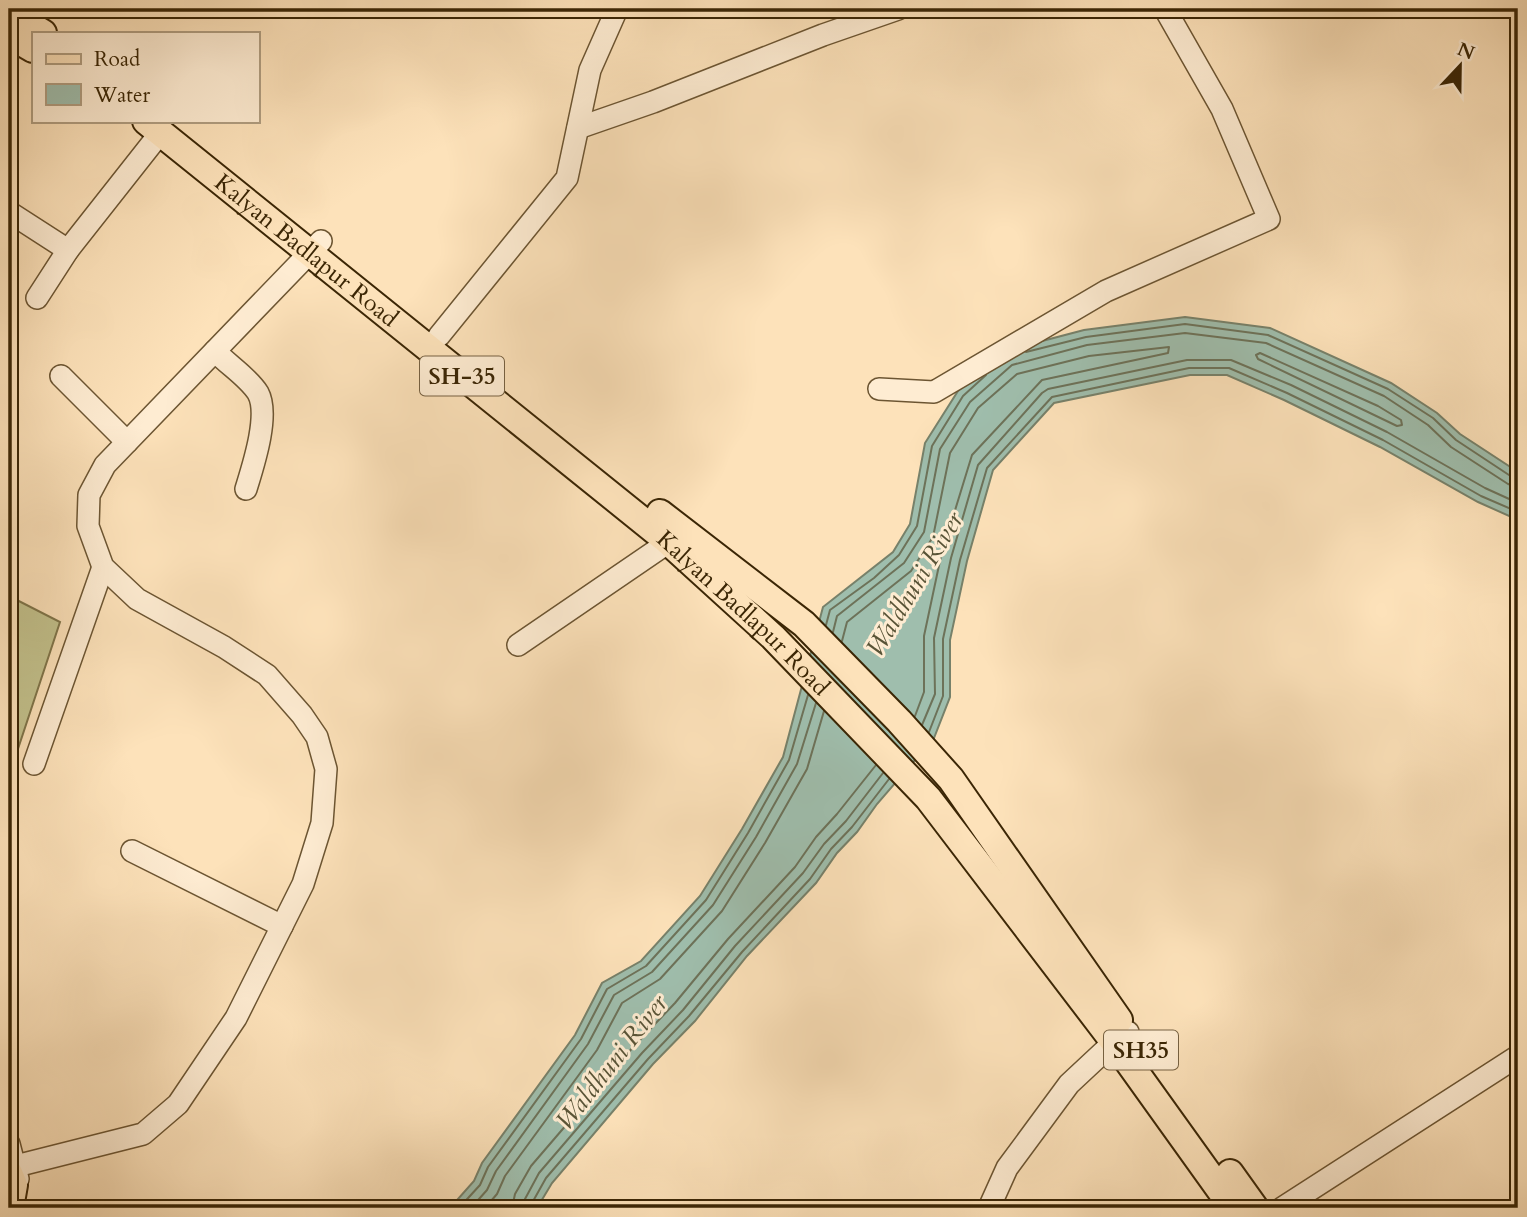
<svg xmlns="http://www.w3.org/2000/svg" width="1527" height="1217" viewBox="0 0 1527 1217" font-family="Cardo,serif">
	<rect width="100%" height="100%" fill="#fde2ba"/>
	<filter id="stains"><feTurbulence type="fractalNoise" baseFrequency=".00286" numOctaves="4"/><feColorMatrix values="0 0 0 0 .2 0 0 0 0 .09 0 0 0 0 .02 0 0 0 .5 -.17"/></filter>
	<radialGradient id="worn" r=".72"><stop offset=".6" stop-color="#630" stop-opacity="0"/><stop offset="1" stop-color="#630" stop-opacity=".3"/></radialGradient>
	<!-- green -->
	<polygon fill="#c3c28d" stroke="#7f7449" stroke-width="2" points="9,596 60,622 9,776"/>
	<!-- water -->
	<polygon fill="#9fbead" stroke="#77816a" stroke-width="2" points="1185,317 1270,328 1391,383 1437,413 1460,434 1518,472 1518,520 1478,502 1380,447 1284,400 1227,375 1190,375 1054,403 993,470 967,561 950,640 950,697 934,738 877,804 857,832 837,853 816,883 747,956 695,1021 653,1064 552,1183 537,1208 450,1208 474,1181 482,1163 575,1035 602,983 641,961 700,896 742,829 783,757 823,607 893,552 910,524 925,443 958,391 1004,351 1084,330"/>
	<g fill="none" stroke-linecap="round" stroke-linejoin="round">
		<!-- shore -->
		<g stroke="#6d7259" stroke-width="2">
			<polyline points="1026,352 1086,337 1185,324 1268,335 1388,389 1433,418 1456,440 1512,477 1518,478"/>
			<polygon points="1260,353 1378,406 1401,420 1402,425 1397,426 1258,359 1256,355"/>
			<polyline points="826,625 830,610 874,578 899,555 917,526 932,446 963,396 986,375"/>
			<polyline points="833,632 837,616 904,563 924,532 940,449 970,402 1012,365 1087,345 1185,333 1266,343 1384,396 1428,425 1451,447 1508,484 1518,487"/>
			<polyline points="842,641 847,622 911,571 933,537 950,453 978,408 1017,374 1089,356 1169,347 1168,353 1042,380 972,455 941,556 924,636 924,692 915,716"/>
			<polyline points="922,725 935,694 934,638 951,558 978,465 1042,393 1048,389 1187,360 1231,360 1291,385 1387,432 1485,488 1518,503"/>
			<polyline points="929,732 943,696 943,639 960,560 987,468 1052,397 1189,368 1229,368 1287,393 1383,440 1481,496 1518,512"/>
			<polyline points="459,1208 480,1185 488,1167 581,1039 607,989 646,966 706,900 748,833 789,760 808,695"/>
			<polyline points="471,1208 487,1190 496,1171 588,1044 614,995 652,972 713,905 756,837 797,764 816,703"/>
			<polyline points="485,1208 497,1194 505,1176 597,1050 622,1003 660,979 722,911 765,843 807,769 824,711"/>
			<polyline points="512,1208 515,1194 531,1166 634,1046 675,1003 728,939 795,867 816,837 837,814 876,765"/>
			<polyline points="523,1208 525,1199 539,1173 642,1053 683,1010 735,946 803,873 824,844 846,821 883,773"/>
			<polyline points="532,1208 532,1203 546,1178 648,1059 689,1016 742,952 810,879 831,849 852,827 889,779"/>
		</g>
		<!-- minor casing -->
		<g stroke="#6c5532" stroke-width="24">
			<g id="minor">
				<polyline points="578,128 653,102 823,35 898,9"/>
				<polyline points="9,212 68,250"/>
				<polyline points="37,298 68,250 161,132"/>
				<polyline points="439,336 567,178 590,70 617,9"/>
				<path d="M215,351C228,365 248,377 258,393C270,415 253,466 246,489"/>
				<polyline points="61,376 127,442"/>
				<polyline points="879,389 934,392 1106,291 1269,219 1222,109 1165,9"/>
				<polyline points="518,645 679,535"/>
				<polyline points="34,764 103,567"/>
				<polyline points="132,851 282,926"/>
				<polyline points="9,1144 18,1179"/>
				<polyline points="16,1166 143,1134 178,1104 236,1018 303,884 322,823 326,769 317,737 302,715 267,675 224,647 137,599 103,567 88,526 89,495 105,465 321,241"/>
				<polyline points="989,1208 1007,1168 1069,1084 1114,1042 1128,1032"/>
				<polyline points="1282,1208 1518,1056"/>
			</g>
		</g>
		<!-- major casing -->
		<g stroke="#3b2605" stroke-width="30">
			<g id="major">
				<polyline points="9,12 43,33"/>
				<polyline points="9,35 33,49"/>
				<path id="s1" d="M146,121L664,538L773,637L928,798L1114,1042L1233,1208"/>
				<polyline points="660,513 804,624 899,721 951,779 1119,1020"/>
				<polyline points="9,1173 14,1185 10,1208"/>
				<polyline points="1230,1173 1255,1208"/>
			</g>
		</g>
		<!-- minor -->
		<use href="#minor" stroke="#feecd2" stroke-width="21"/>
		<!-- major -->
		<use href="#major" stroke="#fde2ba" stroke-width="26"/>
	</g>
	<g text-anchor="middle" stroke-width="6" stroke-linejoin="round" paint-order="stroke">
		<!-- shield labels -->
		<g fill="#feecd2" stroke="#766142" stroke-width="2">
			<rect x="420" y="356.5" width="84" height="39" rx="5"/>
			<rect x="1104" y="1030.5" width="74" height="39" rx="5"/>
		</g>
		<g font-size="23" font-weight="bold" fill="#3b2605">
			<text x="462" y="384">SH-35</text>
			<text x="1141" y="1058">SH35</text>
		</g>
		<!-- street labels -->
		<g font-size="24" fill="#3b2605" stroke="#feecd2">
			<text dy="8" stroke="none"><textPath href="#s1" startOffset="206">Kalyan Badlapur Road</textPath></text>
			<text dy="8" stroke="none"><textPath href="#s1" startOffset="774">Kalyan Badlapur Road</textPath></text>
		</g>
		<!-- water labels -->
		<g font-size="26" font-style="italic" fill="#595437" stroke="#feecd2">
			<text transform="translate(914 584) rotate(-59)" y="9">Waldhuni River</text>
			<text transform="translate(611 1062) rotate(-52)" y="9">Waldhuni River</text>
		</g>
	</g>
	<!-- margin -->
	<rect width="1527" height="1217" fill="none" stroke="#fde2ba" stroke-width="35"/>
	<rect x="10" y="10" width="1506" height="1196" fill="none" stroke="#3b2605" stroke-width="3.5"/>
	<rect x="18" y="18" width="1492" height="1182" fill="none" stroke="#3b2605" stroke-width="2"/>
	<!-- legend -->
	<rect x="32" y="32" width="228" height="91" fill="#feecd2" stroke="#b09d80" stroke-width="2"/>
	<rect x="46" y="54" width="35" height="10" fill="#fde2ba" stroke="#b09d80" stroke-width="2"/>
	<text x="94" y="66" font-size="21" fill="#3b2605">Road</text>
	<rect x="46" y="84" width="35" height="21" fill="#9fbead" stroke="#b09d80" stroke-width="2"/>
	<text x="94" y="102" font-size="21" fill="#3b2605">Water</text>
	<!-- north arrow -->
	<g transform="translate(1460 66) rotate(22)" stroke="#feecd2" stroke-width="5" paint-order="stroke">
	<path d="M0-5L12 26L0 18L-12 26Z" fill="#3b2605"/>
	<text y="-10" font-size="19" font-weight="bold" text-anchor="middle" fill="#3b2605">N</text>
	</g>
	<rect width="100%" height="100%" filter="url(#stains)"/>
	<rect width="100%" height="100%" fill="url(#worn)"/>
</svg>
